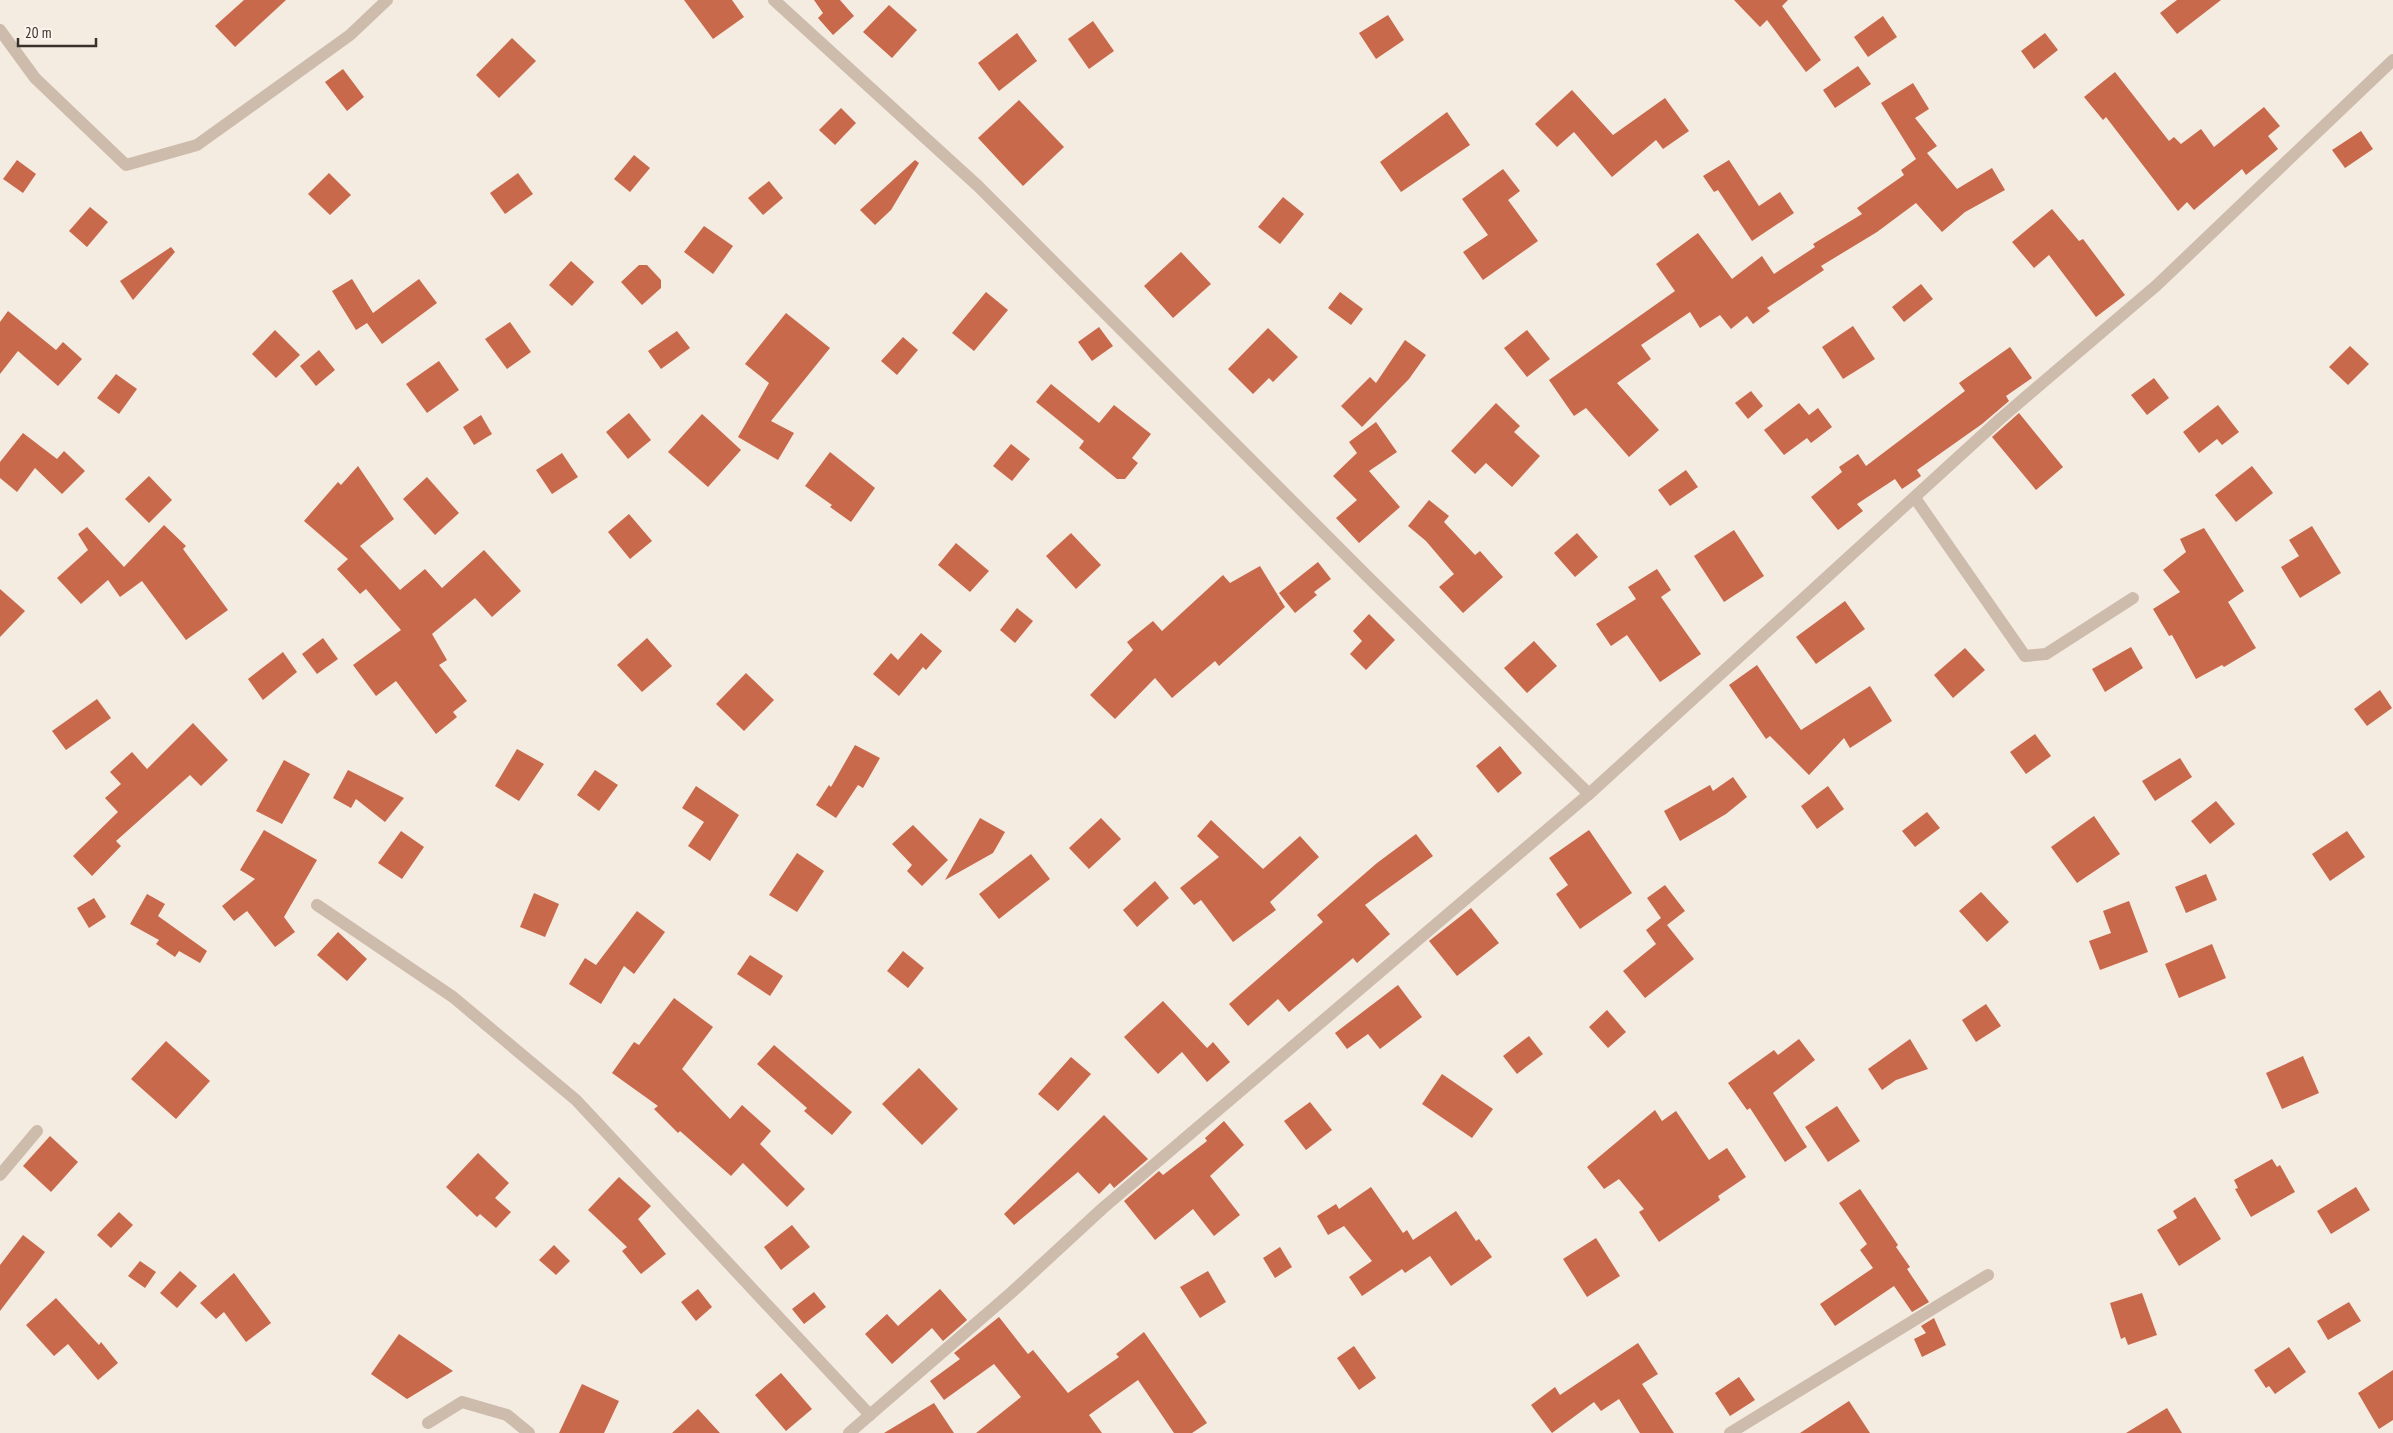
<svg xmlns="http://www.w3.org/2000/svg" width="2393" height="1433" viewBox="0 0 2393 1433" font-family="'PT Sans Narrow',sans-serif">
	<rect width="100%" height="100%" fill="#f4ebe1"/>
	<!-- building -->
	<g fill="#c8694b">
		<polygon points="244,0 286,0 235,47 215,26"/>
		<polygon points="684,0 732,0 744,17 713,39"/>
		<polygon points="814,0 840,0 854,16 833,35 818,18 823,13"/>
		<polygon points="1734,0 1788,0 1782,6 1821,60 1806,72 1767,20 1760,27"/>
		<polygon points="2177,0 2221,0 2177,34 2160,13"/>
		<polygon points="889,5 917,30 892,58 863,32"/>
		<polygon points="1388,15 1404,40 1376,59 1359,33"/>
		<polygon points="1883,16 1897,37 1868,57 1854,37"/>
		<polygon points="1093,21 1114,51 1089,69 1068,39"/>
		<polygon points="1017,33 1037,61 999,91 978,63"/>
		<polygon points="2045,33 2058,50 2034,69 2021,51"/>
		<polygon points="512,38 536,61 499,98 476,75"/>
		<polygon points="1858,66 1871,84 1835,108 1823,90"/>
		<polygon points="343,69 364,97 347,111 325,82"/>
		<polygon points="2115,72 2169,141 2174,137 2181,144 2201,129 2214,147 2264,107 2280,126 2268,136 2278,149 2246,175 2242,169 2194,210 2187,202 2178,211 2106,117 2103,120 2084,97"/>
		<polygon points="1913,83 1929,109 1915,118 1937,146 1927,153 1957,189 1992,168 2005,190 1965,212 1942,232 1916,203 1877,232 1821,266 1824,270 1767,308 1770,311 1753,324 1747,316 1731,329 1720,315 1700,328 1690,312 1641,345 1651,359 1617,383 1659,430 1629,457 1586,408 1574,416 1549,380 1675,291 1656,264 1698,233 1732,279 1762,256 1774,274 1815,247 1813,244 1862,214 1857,208 1904,175 1901,170 1916,159 1881,103"/>
		<polygon points="1572,90 1613,135 1665,98 1689,131 1663,149 1656,140 1612,177 1574,132 1557,147 1535,124"/>
		<polygon points="1019,100 1064,147 1023,186 978,138"/>
		<polygon points="841,108 856,123 835,145 819,130"/>
		<polygon points="1447,112 1470,145 1401,192 1380,162"/>
		<polygon points="2361,131 2373,149 2345,168 2332,150"/>
		<polygon points="634,155 650,168 630,192 614,179"/>
		<polygon points="17,160 36,174 23,193 3,179"/>
		<polygon points="915,160 919,163 891,210 875,225 860,210"/>
		<polygon points="1729,160 1759,206 1780,192 1794,213 1752,241 1718,190 1714,192 1703,176"/>
		<polygon points="1503,169 1520,191 1508,200 1538,241 1483,280 1463,252 1488,235 1462,199"/>
		<polygon points="329,173 351,195 330,215 308,194"/>
		<polygon points="518,173 533,194 505,214 490,193"/>
		<polygon points="769,181 783,198 763,215 748,198"/>
		<polygon points="1283,197 1304,214 1280,244 1258,227"/>
		<polygon points="90,207 108,222 87,247 69,231"/>
		<polygon points="2052,209 2079,241 2083,239 2125,295 2096,317 2049,255 2034,268 2012,242"/>
		<polygon points="704,226 733,246 713,274 684,252"/>
		<polygon points="171,247 175,252 133,300 120,281"/>
		<polygon points="1181,252 1211,284 1173,318 1144,286"/>
		<polygon points="571,261 594,282 572,306 549,285"/>
		<polygon points="639,265 647,265 661,280 661,288 642,305 621,282"/>
		<polygon points="352,279 373,313 419,279 437,303 382,344 367,323 356,330 332,291"/>
		<polygon points="1921,284 1933,299 1904,322 1892,307"/>
		<polygon points="986,292 1008,310 974,351 952,333"/>
		<polygon points="1340,292 1363,309 1351,325 1328,308"/>
		<polygon points="8,311 56,350 63,342 82,359 58,386 18,351 0,374 0,322"/>
		<polygon points="786,313 830,348 771,421 794,433 778,460 738,437 769,383 745,364"/>
		<polygon points="510,322 531,352 507,369 485,339"/>
		<polygon points="1853,326 1875,359 1843,379 1822,347"/>
		<polygon points="1099,327 1113,346 1092,361 1078,342"/>
		<polygon points="1268,328 1298,357 1273,382 1269,378 1253,394 1228,369"/>
		<polygon points="275,330 300,355 276,378 252,354"/>
		<polygon points="1527,330 1550,359 1527,377 1504,348"/>
		<polygon points="677,331 690,348 661,369 648,351"/>
		<polygon points="903,337 918,350 897,375 881,361"/>
		<polygon points="1405,340 1426,355 1409,379 1362,427 1341,406 1370,377 1376,383"/>
		<polygon points="2350,346 2369,364 2348,385 2329,367"/>
		<polygon points="2010,347 2032,378 2006,396 2009,401 1982,424 1917,470 1921,476 1902,489 1895,479 1857,504 1863,511 1838,530 1811,497 1842,472 1839,467 1858,454 1866,466 1965,391 1959,383"/>
		<polygon points="319,350 335,370 316,386 300,366"/>
		<polygon points="439,361 459,390 427,413 406,384"/>
		<polygon points="116,374 137,389 119,414 97,398"/>
		<polygon points="2154,378 2169,398 2147,415 2131,395"/>
		<polygon points="1051,384 1099,423 1114,405 1151,434 1132,458 1138,463 1125,479 1117,479 1079,448 1084,441 1036,402"/>
		<polygon points="1751,391 1763,406 1748,419 1735,403"/>
		<polygon points="1496,403 1520,426 1514,432 1540,456 1512,487 1486,463 1475,474 1451,451"/>
		<polygon points="1799,403 1809,415 1818,408 1832,427 1811,443 1807,438 1784,455 1764,430"/>
		<polygon points="2218,405 2239,432 2222,445 2217,439 2199,453 2183,432"/>
		<polygon points="629,413 651,440 628,459 606,432"/>
		<polygon points="2019,413 2063,467 2036,490 1992,437"/>
		<polygon points="702,414 741,450 708,487 668,452"/>
		<polygon points="481,415 492,434 474,445 463,427"/>
		<polygon points="1376,422 1397,452 1369,471 1400,507 1359,543 1336,518 1357,500 1333,476 1357,453 1349,442"/>
		<polygon points="23,433 57,459 64,451 85,471 62,494 35,468 17,492 0,478 0,462"/>
		<polygon points="1011,444 1030,459 1012,481 993,466"/>
		<polygon points="830,452 875,488 851,522 830,507 832,505 805,486"/>
		<polygon points="562,453 578,477 552,494 536,470"/>
		<polygon points="358,466 394,519 360,546 400,590 425,569 442,588 484,550 521,591 492,617 475,598 432,634 447,660 439,665 467,701 453,712 457,717 436,734 396,681 376,696 353,665 401,630 366,589 360,594 337,569 348,559 304,521 338,482 341,485"/>
		<polygon points="2252,466 2273,493 2236,522 2215,495"/>
		<polygon points="1686,470 1698,487 1670,506 1658,490"/>
		<polygon points="149,476 172,500 149,523 125,499"/>
		<polygon points="427,477 459,513 435,535 403,499"/>
		<polygon points="1429,500 1449,516 1444,522 1475,555 1480,551 1503,577 1463,613 1439,587 1454,574 1426,541 1408,526"/>
		<polygon points="629,514 652,541 630,559 608,532"/>
		<polygon points="164,525 186,546 183,549 228,610 186,640 142,581 120,597 108,580 81,604 57,578 88,550 78,534 87,527 124,567"/>
		<polygon points="2312,526 2341,573 2300,598 2281,567 2299,556 2289,540"/>
		<polygon points="2204,528 2244,591 2228,602 2256,648 2224,667 2222,665 2196,679 2172,635 2169,636 2153,609 2180,592 2163,570 2186,552 2180,539"/>
		<polygon points="1734,530 1764,576 1724,602 1694,556"/>
		<polygon points="1071,533 1101,565 1076,589 1046,556"/>
		<polygon points="1577,533 1598,557 1575,577 1554,553"/>
		<polygon points="956,543 989,571 970,592 938,565"/>
		<polygon points="1318,562 1331,579 1314,592 1317,595 1295,613 1279,593"/>
		<polygon points="1260,566 1285,607 1219,666 1215,661 1172,698 1155,678 1115,719 1090,695 1133,650 1127,642 1153,621 1162,631 1223,575 1230,583"/>
		<polygon points="1657,569 1671,590 1661,597 1701,654 1660,682 1627,635 1611,646 1596,624 1636,599 1628,587"/>
		<polygon points="0,589 25,611 0,637"/>
		<polygon points="1845,601 1865,629 1816,664 1796,637"/>
		<polygon points="1017,608 1033,621 1015,643 1000,630"/>
		<polygon points="1369,614 1395,640 1366,670 1350,654 1362,641 1353,631"/>
		<polygon points="921,633 942,651 926,670 923,667 899,696 873,674 891,653 898,660"/>
		<polygon points="323,638 338,659 317,674 302,654"/>
		<polygon points="647,638 672,666 642,692 617,665"/>
		<polygon points="1534,641 1557,666 1527,693 1504,668"/>
		<polygon points="2131,647 2143,668 2105,692 2092,669"/>
		<polygon points="1965,648 1985,670 1953,698 1934,675"/>
		<polygon points="283,652 297,672 263,700 248,679"/>
		<polygon points="1757,665 1801,730 1870,686 1892,721 1850,748 1844,738 1809,775 1770,736 1766,739 1729,685"/>
		<polygon points="746,673 774,700 744,731 716,704"/>
		<polygon points="2380,690 2392,708 2367,726 2354,709"/>
		<polygon points="97,699 111,718 66,750 52,731"/>
		<polygon points="193,723 228,760 201,786 190,775 116,841 121,846 92,876 73,856 118,812 105,798 121,784 110,772 132,752 147,769"/>
		<polygon points="2035,734 2051,756 2026,774 2010,752"/>
		<polygon points="855,745 880,758 863,788 858,785 836,818 816,805 829,785 831,787"/>
		<polygon points="1500,746 1522,773 1498,793 1476,766"/>
		<polygon points="517,749 544,764 519,801 495,786"/>
		<polygon points="2180,758 2192,777 2155,801 2142,781"/>
		<polygon points="284,760 310,774 282,824 256,811"/>
		<polygon points="348,770 404,798 385,822 356,799 351,808 333,798"/>
		<polygon points="595,770 618,785 599,811 577,795"/>
		<polygon points="1733,777 1747,797 1726,814 1680,841 1664,811 1710,785 1713,791"/>
		<polygon points="696,786 739,815 710,861 688,846 704,822 682,808"/>
		<polygon points="1828,786 1844,809 1817,829 1801,806"/>
		<polygon points="2216,801 2235,824 2210,844 2191,821"/>
		<polygon points="1927,812 1940,828 1915,847 1902,831"/>
		<polygon points="2094,816 2120,854 2077,883 2051,847"/>
		<polygon points="980,818 1005,832 993,853 945,880"/>
		<polygon points="1101,818 1121,839 1089,869 1069,848"/>
		<polygon points="1211,820 1263,869 1300,836 1319,857 1270,902 1276,910 1233,942 1201,900 1194,905 1180,888 1219,857 1197,836"/>
		<polygon points="913,825 948,860 922,886 907,871 912,865 892,844"/>
		<polygon points="264,830 317,860 284,917 295,932 275,947 247,911 234,921 222,906 255,879 240,870"/>
		<polygon points="1589,830 1632,893 1580,929 1556,894 1568,885 1549,858"/>
		<polygon points="401,831 424,847 402,879 378,863"/>
		<polygon points="2347,831 2365,857 2330,881 2312,854"/>
		<polygon points="1416,834 1433,856 1365,905 1390,934 1357,963 1353,958 1289,1012 1278,999 1248,1026 1229,1004 1323,922 1317,915 1377,863"/>
		<polygon points="797,853 824,871 797,912 769,895"/>
		<polygon points="1031,854 1050,879 999,919 979,894"/>
		<polygon points="2206,874 2217,900 2186,913 2175,887"/>
		<polygon points="1155,881 1169,898 1137,927 1123,910"/>
		<polygon points="1665,885 1685,911 1667,925 1694,959 1645,998 1623,971 1656,944 1646,930 1661,918 1647,898"/>
		<polygon points="1981,892 2009,922 1987,942 1959,911"/>
		<polygon points="534,893 559,904 545,937 520,927"/>
		<polygon points="147,894 165,904 158,916 207,951 200,963 179,951 175,957 156,944 159,940 130,924"/>
		<polygon points="94,898 106,917 89,928 77,908"/>
		<polygon points="2129,901 2148,952 2100,970 2089,941 2111,933 2103,911"/>
		<polygon points="1471,908 1499,943 1457,976 1429,941"/>
		<polygon points="637,911 665,932 634,974 624,966 601,1004 569,984 585,958 596,965"/>
		<polygon points="338,932 367,959 347,981 317,955"/>
		<polygon points="2212,944 2226,978 2179,998 2165,964"/>
		<polygon points="903,951 924,968 908,988 887,971"/>
		<polygon points="750,955 783,976 770,996 737,974"/>
		<polygon points="1398,985 1422,1017 1380,1049 1368,1034 1347,1049 1335,1033"/>
		<polygon points="674,998 713,1027 682,1069 730,1119 742,1105 771,1131 760,1144 805,1189 787,1207 743,1163 731,1176 680,1131 678,1133 654,1109 658,1106 612,1073 634,1042 639,1045"/>
		<polygon points="1163,1001 1207,1048 1213,1042 1230,1062 1207,1082 1182,1052 1158,1074 1124,1037"/>
		<polygon points="1986,1004 2001,1026 1976,1042 1962,1020"/>
		<polygon points="1607,1010 1626,1032 1608,1048 1589,1027"/>
		<polygon points="1529,1036 1543,1054 1517,1074 1503,1056"/>
		<polygon points="1799,1039 1815,1060 1773,1093 1807,1147 1785,1162 1750,1108 1747,1110 1728,1083 1774,1050 1778,1055"/>
		<polygon points="1910,1039 1928,1069 1896,1080 1882,1090 1868,1069"/>
		<polygon points="166,1041 210,1081 176,1119 131,1079"/>
		<polygon points="774,1045 852,1112 832,1135 804,1111 807,1108 757,1064"/>
		<polygon points="2303,1056 2319,1093 2282,1109 2266,1073"/>
		<polygon points="1071,1057 1091,1074 1058,1111 1038,1094"/>
		<polygon points="919,1068 958,1109 922,1145 882,1104"/>
		<polygon points="1442,1074 1493,1109 1472,1138 1422,1104"/>
		<polygon points="1310,1102 1332,1130 1306,1150 1284,1121"/>
		<polygon points="1837,1106 1860,1141 1828,1162 1805,1127"/>
		<polygon points="1655,1110 1662,1121 1676,1111 1709,1160 1727,1148 1746,1177 1718,1196 1720,1200 1659,1242 1639,1212 1644,1209 1619,1179 1604,1189 1587,1167"/>
		<polygon points="1104,1115 1148,1159 1114,1188 1110,1183 1099,1194 1078,1172 1014,1225 1004,1214"/>
		<polygon points="1224,1121 1244,1145 1210,1176 1240,1215 1214,1236 1193,1209 1155,1240 1124,1201 1159,1171 1163,1175 1207,1141 1205,1138"/>
		<polygon points="50,1136 78,1162 51,1192 23,1166"/>
		<polygon points="478,1153 509,1183 495,1198 511,1212 496,1228 480,1214 477,1217 446,1187"/>
		<polygon points="2272,1159 2277,1167 2280,1165 2295,1192 2251,1217 2235,1189 2238,1188 2234,1180"/>
		<polygon points="619,1177 651,1206 638,1219 666,1254 641,1274 622,1251 627,1247 588,1210"/>
		<polygon points="1371,1187 1403,1233 1407,1230 1413,1240 1456,1211 1476,1241 1479,1239 1492,1257 1451,1286 1430,1256 1405,1273 1402,1269 1362,1296 1349,1277 1372,1261 1344,1226 1328,1235 1317,1216 1336,1204 1339,1209"/>
		<polygon points="2356,1187 2370,1210 2331,1234 2317,1211"/>
		<polygon points="1860,1189 1898,1245 1896,1247 1910,1267 1907,1269 1929,1302 1912,1312 1894,1286 1835,1326 1820,1304 1873,1268 1860,1250 1867,1244 1839,1203"/>
		<polygon points="2195,1197 2221,1239 2179,1266 2157,1230 2177,1218 2173,1211"/>
		<polygon points="119,1212 133,1225 111,1248 97,1235"/>
		<polygon points="792,1225 810,1247 781,1270 764,1247"/>
		<polygon points="23,1235 45,1252 0,1311 0,1265"/>
		<polygon points="1596,1238 1620,1276 1587,1297 1563,1259"/>
		<polygon points="554,1245 570,1261 556,1275 539,1260"/>
		<polygon points="1280,1247 1292,1267 1275,1278 1263,1258"/>
		<polygon points="140,1261 156,1272 145,1288 128,1276"/>
		<polygon points="180,1271 197,1286 177,1308 160,1293"/>
		<polygon points="1208,1271 1226,1302 1200,1318 1180,1287"/>
		<polygon points="234,1273 271,1323 246,1342 224,1312 216,1319 200,1303"/>
		<polygon points="698,1289 712,1307 696,1321 681,1302"/>
		<polygon points="940,1289 967,1320 943,1341 932,1328 892,1364 865,1334 887,1314 898,1326"/>
		<polygon points="814,1292 826,1307 804,1324 792,1309"/>
		<polygon points="2142,1293 2157,1335 2128,1345 2125,1337 2121,1339 2110,1303"/>
		<polygon points="56,1298 99,1345 101,1342 118,1363 98,1380 68,1344 54,1356 26,1325"/>
		<polygon points="2349,1302 2361,1321 2328,1340 2317,1321"/>
		<polygon points="999,1317 1028,1354 1033,1350 1068,1393 1119,1357 1116,1354 1144,1332 1207,1423 1192,1433 1174,1433 1138,1380 1089,1415 1102,1433 976,1433 1021,1397 994,1364 944,1400 930,1381 960,1359 954,1353"/>
		<polygon points="1934,1318 1946,1345 1922,1357 1914,1339 1926,1333 1921,1326"/>
		<polygon points="399,1334 453,1371 407,1399 371,1374"/>
		<polygon points="1638,1343 1658,1374 1642,1384 1674,1433 1640,1433 1619,1399 1601,1411 1594,1402 1552,1433 1531,1405 1555,1387 1560,1395"/>
		<polygon points="1354,1346 1376,1378 1359,1390 1337,1358"/>
		<polygon points="2289,1347 2306,1372 2275,1394 2269,1386 2266,1388 2254,1370"/>
		<polygon points="2393,1370 2393,1420 2379,1429 2358,1393"/>
		<polygon points="781,1373 812,1409 786,1431 755,1395"/>
		<polygon points="1739,1377 1755,1400 1730,1416 1715,1393"/>
		<polygon points="582,1384 619,1401 604,1433 559,1433"/>
		<polygon points="1849,1401 1870,1433 1800,1433"/>
		<polygon points="934,1403 954,1433 884,1433"/>
		<polygon points="2167,1408 2182,1433 2126,1433"/>
		<polygon points="698,1409 720,1433 672,1433"/>
	</g>
	<g fill="none" stroke-linecap="round" stroke-linejoin="round">
		<!-- minor -->
		<g stroke="#cdbbac" stroke-width="12">
			<polyline points="774,0 978,186 1369,578 1589,794"/>
			<polyline points="0,30 35,78 126,165 197,145 350,35 387,0"/>
			<polyline points="1915,498 2025,656 2046,654 2133,598"/>
			<polyline points="317,905 453,997 576,1100 870,1415"/>
			<polyline points="0,1175 37,1131"/>
			<polyline points="428,1423 462,1402 507,1415 529,1433"/>
			<polyline points="849,1433 1012,1292 1103,1208 1589,794 2000,419 2157,285 2393,60"/>
			<polyline points="1730,1433 1988,1275"/>
		</g>
	</g>
	<!-- scale -->
	<path d="M18 38v8h78v-8" fill="none" stroke="#3b302b" stroke-width="2.5"/>
	<text x="25" y="38" font-size="15" fill="#3b302b" stroke="#fbf5ee" stroke-width="4" paint-order="stroke">20 m</text>
</svg>
